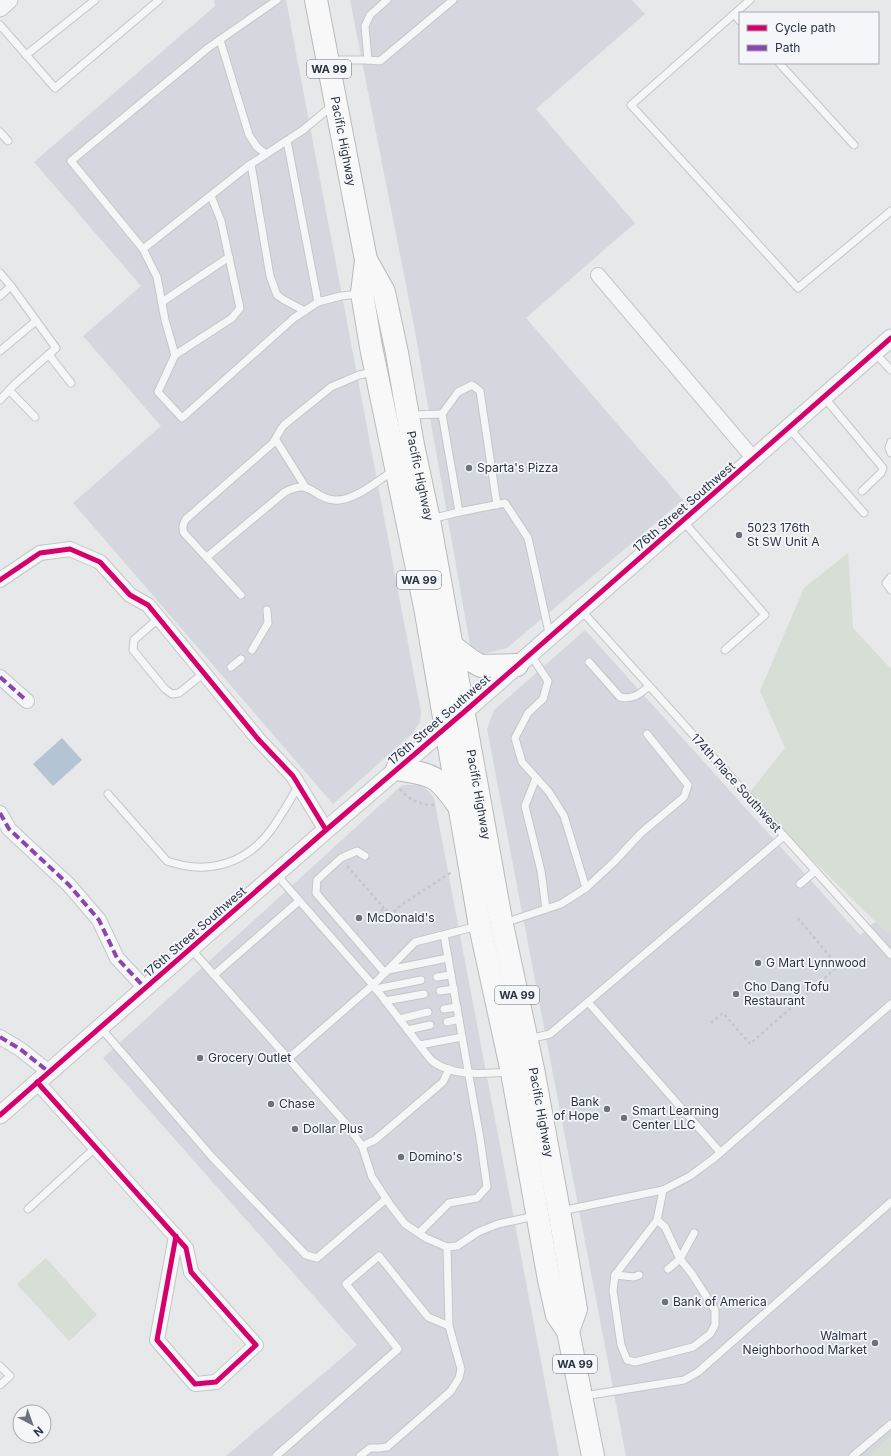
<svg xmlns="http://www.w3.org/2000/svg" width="891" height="1456" viewBox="0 0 891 1456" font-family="Inter,sans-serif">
	<rect width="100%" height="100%" fill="#e6e8ea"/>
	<!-- built -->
	<g fill="#d4d7dd">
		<polygon points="214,0 286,0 421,712 420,722 413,733 333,804 73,503 161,426 83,336 141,286 34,162 215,6"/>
		<polygon points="350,0 632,0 645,14 536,109 635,223 526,318 683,500 507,648 484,654 470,645 414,326"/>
		<polygon points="585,630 860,935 891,908 891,1437 869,1456 626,1456 487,729 494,710"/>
		<polygon points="402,785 423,785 434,798 559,1456 226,1456 357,1345 103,1058"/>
	</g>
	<!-- green -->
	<g fill="#d6ded6">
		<polygon points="848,553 853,628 891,669 891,931 888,934 747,796 785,748 760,691 804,588"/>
		<polygon points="46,1258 97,1315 69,1341 17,1284"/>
		<polygon points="891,1436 891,1456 868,1456"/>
	</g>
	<!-- water -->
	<polygon fill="#b4c4d5" points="62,738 82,760 53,786 33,764"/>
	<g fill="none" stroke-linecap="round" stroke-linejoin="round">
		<!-- service casing -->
		<g stroke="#c4c6c8" stroke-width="9">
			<g id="service">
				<polyline points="277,0 208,48 71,161 143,249 248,166 303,130 333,105"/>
				<polyline points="750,0 631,105 798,288 891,211"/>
				<polyline points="734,14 740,21"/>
				<polyline points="0,25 55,88 159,0"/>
				<polyline points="220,40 249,135 257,147 266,154"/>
				<polyline points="26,55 95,0"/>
				<polyline points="329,60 368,60 380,61 453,0"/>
				<polyline points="368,60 365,26 370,15 387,0"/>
				<polyline points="779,63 854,145"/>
				<polyline points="0,132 8,141"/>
				<polyline points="287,141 318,302"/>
				<polyline points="251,164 270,276 277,295 284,300 305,311"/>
				<polyline points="211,196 221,221 240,308 232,318 175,355 158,392 182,418 294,318 318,302 341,296 359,294"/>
				<polyline points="143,249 157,277 165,320 175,355"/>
				<polyline points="0,273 11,286 56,348 14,385 0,400"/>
				<polyline points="0,296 11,286"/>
				<polyline points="162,302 229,257"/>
				<polyline points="0,351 36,321"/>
				<polyline points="875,353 891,370"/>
				<polyline points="49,355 71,383"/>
				<polyline points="9,390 35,417"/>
				<polyline points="824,397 883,468 881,473 862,491"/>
				<polyline points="411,415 442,414"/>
				<polyline points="789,428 864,513"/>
				<polyline points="276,440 306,488"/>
				<polyline points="891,442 889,448 891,453"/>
				<polyline points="459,512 442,414 458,392 472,385 480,391 497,505"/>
				<polyline points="431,519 459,512 505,503 528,538 550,637"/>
				<polyline points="683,521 765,615 725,650"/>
				<path d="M207,557L285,492C313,478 311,498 334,500C353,502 379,480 394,470"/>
				<polyline points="891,577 886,583 891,590"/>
				<path d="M241,595L184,533C182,527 183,524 186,519L273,443L281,429L284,425L331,387L359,375L374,372"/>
				<polyline points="581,610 891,955"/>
				<polyline points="159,618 134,640 133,650 165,689 172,694 179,693 204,673"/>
				<polyline points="252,650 268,623 267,610"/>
				<polyline points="530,654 548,681 543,699 528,713 515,738 522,762 549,792 564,816 586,888 614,862 641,833 684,797 688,785 647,734"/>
				<path d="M589,662L620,697C633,700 640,694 649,686"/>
				<polyline points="231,667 241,659"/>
				<polyline points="536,778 525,806 541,871 546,909"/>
				<path d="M108,794L167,861C207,875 245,865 271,830C281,816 290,800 299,785"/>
				<polyline points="365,856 357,851 341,858 317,880 316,893 385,973"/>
				<path d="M276,874L373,985L431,1060C451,1077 485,1074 510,1072"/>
				<polyline points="800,884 815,871"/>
				<polyline points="504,923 561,904 586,888"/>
				<polyline points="191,949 348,1126 362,1146 372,1177 391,1206 405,1224 426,1238 447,1247 457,1246 478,1232 498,1224 535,1216"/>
				<polyline points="388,970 448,958"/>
				<polyline points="214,975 299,901"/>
				<polyline points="437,977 451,975"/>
				<polyline points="376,989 421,980"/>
				<polyline points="440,991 454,989"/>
				<polyline points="385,1001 424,994"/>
				<polyline points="588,1002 720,1152"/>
				<polyline points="444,1009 457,1007"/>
				<polyline points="399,1019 428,1012"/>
				<polyline points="447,1022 459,1019"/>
				<polyline points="100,1027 212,1157 306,1255 317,1258 386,1199"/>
				<polyline points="408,1030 430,1025"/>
				<polyline points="529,1039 550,1034 784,836"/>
				<polyline points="420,1045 462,1037"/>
				<polyline points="289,1058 373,985 415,942 478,926"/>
				<polyline points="362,1146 375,1140 443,1082 449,1069"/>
				<polyline points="28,1209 96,1147"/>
				<polyline points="561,1211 663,1190 690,1176 713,1159 891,1004"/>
				<polyline points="657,1220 665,1227 680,1259 692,1274 715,1310 715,1325 710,1334 693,1347 635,1362 627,1360 621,1345 613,1291 615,1275 657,1220 663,1190"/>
				<polyline points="419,1233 449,1203 477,1198 487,1187 480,1138 444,935"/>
				<polyline points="668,1269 680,1259 694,1233"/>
				<polyline points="615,1275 634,1277 639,1275"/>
				<polyline points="0,1366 10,1376 0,1385"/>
				<polyline points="584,1396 684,1380 698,1372 891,1202"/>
				<polyline points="276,1456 398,1349 346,1284 379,1256 428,1317 449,1326"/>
				<polyline points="360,1456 370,1448 379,1448 387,1447 451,1391 459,1378 461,1369 449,1326 447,1247"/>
				<polyline points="853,1456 891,1424"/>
			</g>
		</g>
		<!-- minor casing -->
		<g stroke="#c4c6c8" stroke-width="16">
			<g id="minor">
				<polyline points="598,275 754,459"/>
				<polyline points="0,580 40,553 70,549 100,562 130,595 148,605 258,739 293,776 326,830"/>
				<polyline points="0,677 27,701"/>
				<polyline points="0,813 9,829 69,885 99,920 117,958 145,988"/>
				<polyline points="0,1037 20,1049 49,1072"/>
				<polyline points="37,1082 186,1248 191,1272 256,1345 216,1382 195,1384 157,1340 176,1236"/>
			</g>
		</g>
		<!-- tertiary casing -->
		<g stroke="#c4c6c8" stroke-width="19">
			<g id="tertiary">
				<polyline points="0,8 9,0"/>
				<polyline points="0,1115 326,830 464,712 891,338"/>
			</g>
		</g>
		<!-- trunk casing -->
		<g stroke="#b8bbbf" stroke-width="24">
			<g id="trunk">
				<path id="s1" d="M316,0L366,260L362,293L371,347L425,607L480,926L512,1072L549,1280L557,1315L568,1331L593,1456"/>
				<path id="s2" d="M366,260L384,292L397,353L413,445L429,520L501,920L533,1069L563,1233L576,1309L568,1331"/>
				<polyline points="452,646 472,661 481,666 517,665"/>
				<path d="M397,769C433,775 436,774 458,805"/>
			</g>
		</g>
		<!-- path -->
		<g stroke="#c5c6ca" stroke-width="2.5" stroke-dasharray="3 3" stroke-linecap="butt">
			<path d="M400,789C409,800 422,806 436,805"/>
			<polyline points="347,866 384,908"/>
			<polyline points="377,915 384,908 390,915 401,905 453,871"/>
			<polyline points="711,1023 723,1013 750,1044 838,966 797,917"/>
		</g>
		<!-- service -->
		<use href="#service" stroke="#f5f6f7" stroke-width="7"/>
		<!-- minor -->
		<use href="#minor" stroke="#f5f6f7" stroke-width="14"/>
		<!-- tertiary -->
		<use href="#tertiary" stroke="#f5f6f7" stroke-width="17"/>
		<!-- trunk -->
		<use href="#trunk" stroke="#f8f8f8" stroke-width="22"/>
		<!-- quiet -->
		<g stroke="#8e44ad" stroke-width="4" stroke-dasharray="8 4" stroke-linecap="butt">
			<polyline points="0,677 27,701"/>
			<polyline points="0,813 9,829 69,885 99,920 117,958 145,988"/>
			<polyline points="0,1037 20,1049 49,1072"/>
		</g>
		<!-- cycleway casing -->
		<g stroke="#f4f6f9" stroke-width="8">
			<g id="cycleway">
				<polyline points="0,580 40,553 70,549 100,562 130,595 148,605 258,739 293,776 326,830"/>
				<polyline points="37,1082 186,1248 191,1272 256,1345 216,1382 195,1384 157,1340 176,1236"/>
				<polyline points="0,1115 326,830 464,712 891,338"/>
			</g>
		</g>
		<!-- cycleway -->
		<use href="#cycleway" stroke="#d6006c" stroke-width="5"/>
	</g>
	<!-- markers -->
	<g fill="#6c737f" stroke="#f4f6f9" stroke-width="1.5">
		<circle cx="469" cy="468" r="4"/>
		<circle cx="739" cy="535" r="4"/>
		<circle cx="359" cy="918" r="4"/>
		<circle cx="758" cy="963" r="4"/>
		<circle cx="736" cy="994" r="4"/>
		<circle cx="200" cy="1058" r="4"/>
		<circle cx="271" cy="1104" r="4"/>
		<circle cx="607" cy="1109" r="4"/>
		<circle cx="624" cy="1118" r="4"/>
		<circle cx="295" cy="1129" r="4"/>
		<circle cx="401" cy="1157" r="4"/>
		<circle cx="665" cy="1302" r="4"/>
		<circle cx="875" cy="1343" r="4"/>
	</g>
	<g text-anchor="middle" stroke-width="3.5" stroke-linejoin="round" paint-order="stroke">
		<!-- shield labels -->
		<g fill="#f4f6f9" stroke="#676e7b" stroke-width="1">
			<rect x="307" y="60" width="44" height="18" rx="3"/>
			<rect x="397" y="571" width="44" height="18" rx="3"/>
			<rect x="495" y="986" width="44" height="18" rx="3"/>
			<rect x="553" y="1355" width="44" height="18" rx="3"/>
		</g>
		<g font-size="11" font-weight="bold" fill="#2b3445">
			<text x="329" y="73">WA 99</text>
			<text x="419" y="584">WA 99</text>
			<text x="517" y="999">WA 99</text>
			<text x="575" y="1368">WA 99</text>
		</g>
		<!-- street labels -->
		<g font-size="12" fill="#2b3445" stroke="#f4f6f9">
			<text dy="4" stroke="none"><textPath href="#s1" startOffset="144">Pacific Highway</textPath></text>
			<text dy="4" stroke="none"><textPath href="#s2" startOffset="224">Pacific Highway</textPath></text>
			<text transform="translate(684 507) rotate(-41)" y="4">176th Street Southwest</text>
			<text transform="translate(439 720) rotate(-41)" y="4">176th Street Southwest</text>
			<text transform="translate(736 783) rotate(48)" y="4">174th Place Southwest</text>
			<text dy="4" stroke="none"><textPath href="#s2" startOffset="548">Pacific Highway</textPath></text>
			<text transform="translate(195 932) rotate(-41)" y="4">176th Street Southwest</text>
			<text dy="4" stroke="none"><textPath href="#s2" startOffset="872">Pacific Highway</textPath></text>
		</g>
		<!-- poi labels -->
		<g font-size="12" fill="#2b3445" stroke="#f4f6f9" text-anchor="start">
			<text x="477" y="472">Sparta's Pizza</text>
			<text x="747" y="532">5023 176th<tspan x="747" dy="14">St SW Unit A</tspan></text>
			<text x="367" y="922">McDonald's</text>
			<text x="766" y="967">G Mart Lynnwood</text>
			<text x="744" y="991">Cho Dang Tofu<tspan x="744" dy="14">Restaurant</tspan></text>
			<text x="208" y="1062">Grocery Outlet</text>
			<text x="599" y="1106" text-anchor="end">Bank<tspan x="599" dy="14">of Hope</tspan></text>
			<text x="279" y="1108">Chase</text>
			<text x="632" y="1115">Smart Learning<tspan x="632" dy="14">Center LLC</tspan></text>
			<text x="303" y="1133">Dollar Plus</text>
			<text x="409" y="1161">Domino's</text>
			<text x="673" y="1306">Bank of America</text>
			<text x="867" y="1340" text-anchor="end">Walmart<tspan x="867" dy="14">Neighborhood Market</tspan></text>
		</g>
	</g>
	<!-- legend -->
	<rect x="739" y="12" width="140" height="52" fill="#f4f6f9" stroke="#a4a8b1"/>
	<rect x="747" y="25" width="20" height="6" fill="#d6006c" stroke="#a4a8b1"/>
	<text x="775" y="32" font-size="12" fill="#2b3445">Cycle path</text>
	<rect x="747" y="45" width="20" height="6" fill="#8e44ad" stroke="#a4a8b1"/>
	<text x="775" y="52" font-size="12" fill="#2b3445">Path</text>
	<!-- north arrow -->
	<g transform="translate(32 1424) rotate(139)"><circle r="19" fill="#f4f6f9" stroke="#a4a8b1"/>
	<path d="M0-3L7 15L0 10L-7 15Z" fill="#6c737f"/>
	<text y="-6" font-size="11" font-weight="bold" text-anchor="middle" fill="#2b3445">N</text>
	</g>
</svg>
